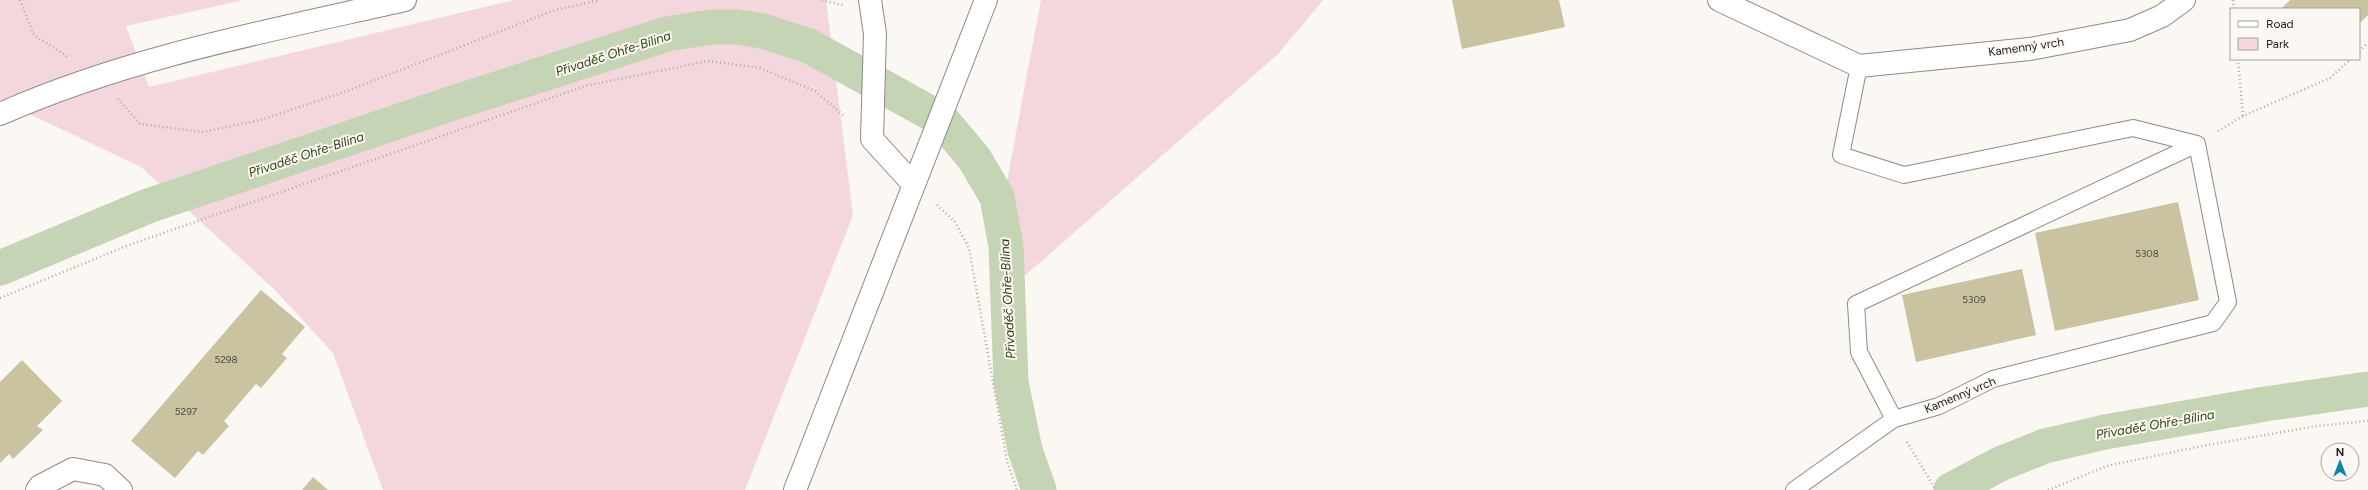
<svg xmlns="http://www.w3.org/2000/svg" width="2368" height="490" viewBox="0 0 2368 490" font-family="Figtree,sans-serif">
	<rect width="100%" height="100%" fill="#fbf7f3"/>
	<!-- green -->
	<g fill="#f4d6dd">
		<polygon points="0,0 244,0 126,26 149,87 514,0 826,0 853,215 745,490 383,490 333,353 275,290 141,167 0,100"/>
		<polygon points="1041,0 1323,0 1278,54 1012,287 1014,243 1004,197"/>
	</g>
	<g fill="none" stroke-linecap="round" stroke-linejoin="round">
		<!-- canal -->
		<g stroke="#c4d4b5" stroke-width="35">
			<polyline points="0,268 148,206 456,102 667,34 711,27 738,27 762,31 809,46 941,119 974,158 997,197 1006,246 1011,382 1025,450 1039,490"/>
			<polyline points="1951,490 2000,464 2045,446 2105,432 2265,404 2368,389"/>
		</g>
	</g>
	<!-- building -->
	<g fill="#cac3a1">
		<polygon points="1452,0 1559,0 1565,27 1462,49"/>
		<polygon points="2290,0 2368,0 2368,15 2359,24 2359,9 2281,9"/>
		<polygon points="2178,202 2199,300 2055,331 2035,233"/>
		<polygon points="2022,269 2036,335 1916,362 1902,295"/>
		<polygon points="261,290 305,327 282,354 287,358 261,388 256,384 224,421 229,426 203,455 198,451 175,478 131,441"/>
		<polygon points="22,360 62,401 37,426 43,430 13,459 9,454 0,463 0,382"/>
		<polygon points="313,477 328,490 302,490"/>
	</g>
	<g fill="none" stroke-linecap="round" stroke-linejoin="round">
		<!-- service casing -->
		<g stroke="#8e8a87" stroke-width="18">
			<g id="service">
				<polyline points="1859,66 1841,155 1904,175 2133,128 2197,144 2228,302 2213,323 1993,379 1939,406 1894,419 1859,352 1856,304 2197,144"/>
				<polyline points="1794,490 1894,419"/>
			</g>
		</g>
		<!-- minor casing -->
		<g stroke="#8e8a87" stroke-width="24">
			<g id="minor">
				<polyline points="870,0 875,34 872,139 913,184"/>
				<polyline points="1719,0 1859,66 2030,49 2130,30 2162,16 2184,0"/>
				<path d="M0,114C129,57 268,31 405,0"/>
				<polyline points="37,490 40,486 73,469 105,475 121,490"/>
			</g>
		</g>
		<!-- tertiary casing -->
		<g stroke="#8e8a87" stroke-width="24">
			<polyline id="tertiary" points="795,490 986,0"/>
		</g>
		<!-- path -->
		<g stroke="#adaaa7" stroke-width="2.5" stroke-dasharray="1 3" stroke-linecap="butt">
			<polyline points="20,0 34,35 68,57"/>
			<polyline points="822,0 843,5"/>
			<polyline points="2233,0 2234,9"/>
			<polyline points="2359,51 2368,43"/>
			<polyline points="2238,59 2243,116"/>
			<polyline points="118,99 140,124 203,132 264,119 347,91 555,10 600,0"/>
			<polyline points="2218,131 2243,116 2330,78 2351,59"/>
			<polyline points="937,205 955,222 969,248 1007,461 1017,490"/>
			<polyline points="0,298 129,245 585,86 708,61 760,68 815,91 844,116"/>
			<polyline points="1907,442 1936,490"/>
			<polyline points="2048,490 2107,466 2202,446 2317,426 2368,421"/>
		</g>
		<!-- service -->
		<use href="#service" stroke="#fff" stroke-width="16"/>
		<!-- minor -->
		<use href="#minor" stroke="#fff" stroke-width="22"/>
		<!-- tertiary -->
		<use href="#tertiary" stroke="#fff" stroke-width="22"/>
	</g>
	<g text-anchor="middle" stroke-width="4" stroke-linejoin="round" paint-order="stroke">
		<!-- number labels -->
		<g font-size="10" fill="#4d4a40">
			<text x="2147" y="257">5308</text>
			<text x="1974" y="303">5309</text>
			<text x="226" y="363">5298</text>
			<text x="186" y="415">5297</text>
		</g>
		<!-- street labels -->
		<g font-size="12" fill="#232220" stroke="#fbf7f3">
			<text transform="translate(2026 47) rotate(-8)" y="4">Kamenný vrch</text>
			<text transform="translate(1960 395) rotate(-23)" y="4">Kamenný vrch</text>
		</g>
		<!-- water labels -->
		<g font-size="13" font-style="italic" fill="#2d4212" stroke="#fbf7f3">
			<text transform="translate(613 53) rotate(-18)" y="5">Přivaděč Ohře-Bílina</text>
			<text transform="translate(306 154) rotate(-18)" y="5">Přivaděč Ohře-Bílina</text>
			<text transform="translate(1007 299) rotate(-93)" y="5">Přivaděč Ohře-Bílina</text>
			<text transform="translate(2155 424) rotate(-10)" y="5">Přivaděč Ohře-Bílina</text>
		</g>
	</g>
	<!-- legend -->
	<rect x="2230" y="8" width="130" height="52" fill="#fbf7f3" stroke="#a5a29f"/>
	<rect x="2238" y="21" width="20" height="6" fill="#ffffff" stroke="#a5a29f"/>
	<text x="2266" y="28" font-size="12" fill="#232220">Road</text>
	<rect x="2238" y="38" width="20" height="12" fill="#f4d6dd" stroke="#a5a29f"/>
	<text x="2266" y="48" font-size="12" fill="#232220">Park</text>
	<!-- north arrow -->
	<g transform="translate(2340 462)"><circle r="19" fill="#fbf7f3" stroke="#a5a29f"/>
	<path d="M0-3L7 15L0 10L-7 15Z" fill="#1085aa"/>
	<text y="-6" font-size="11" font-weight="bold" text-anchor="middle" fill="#232220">N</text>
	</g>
</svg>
